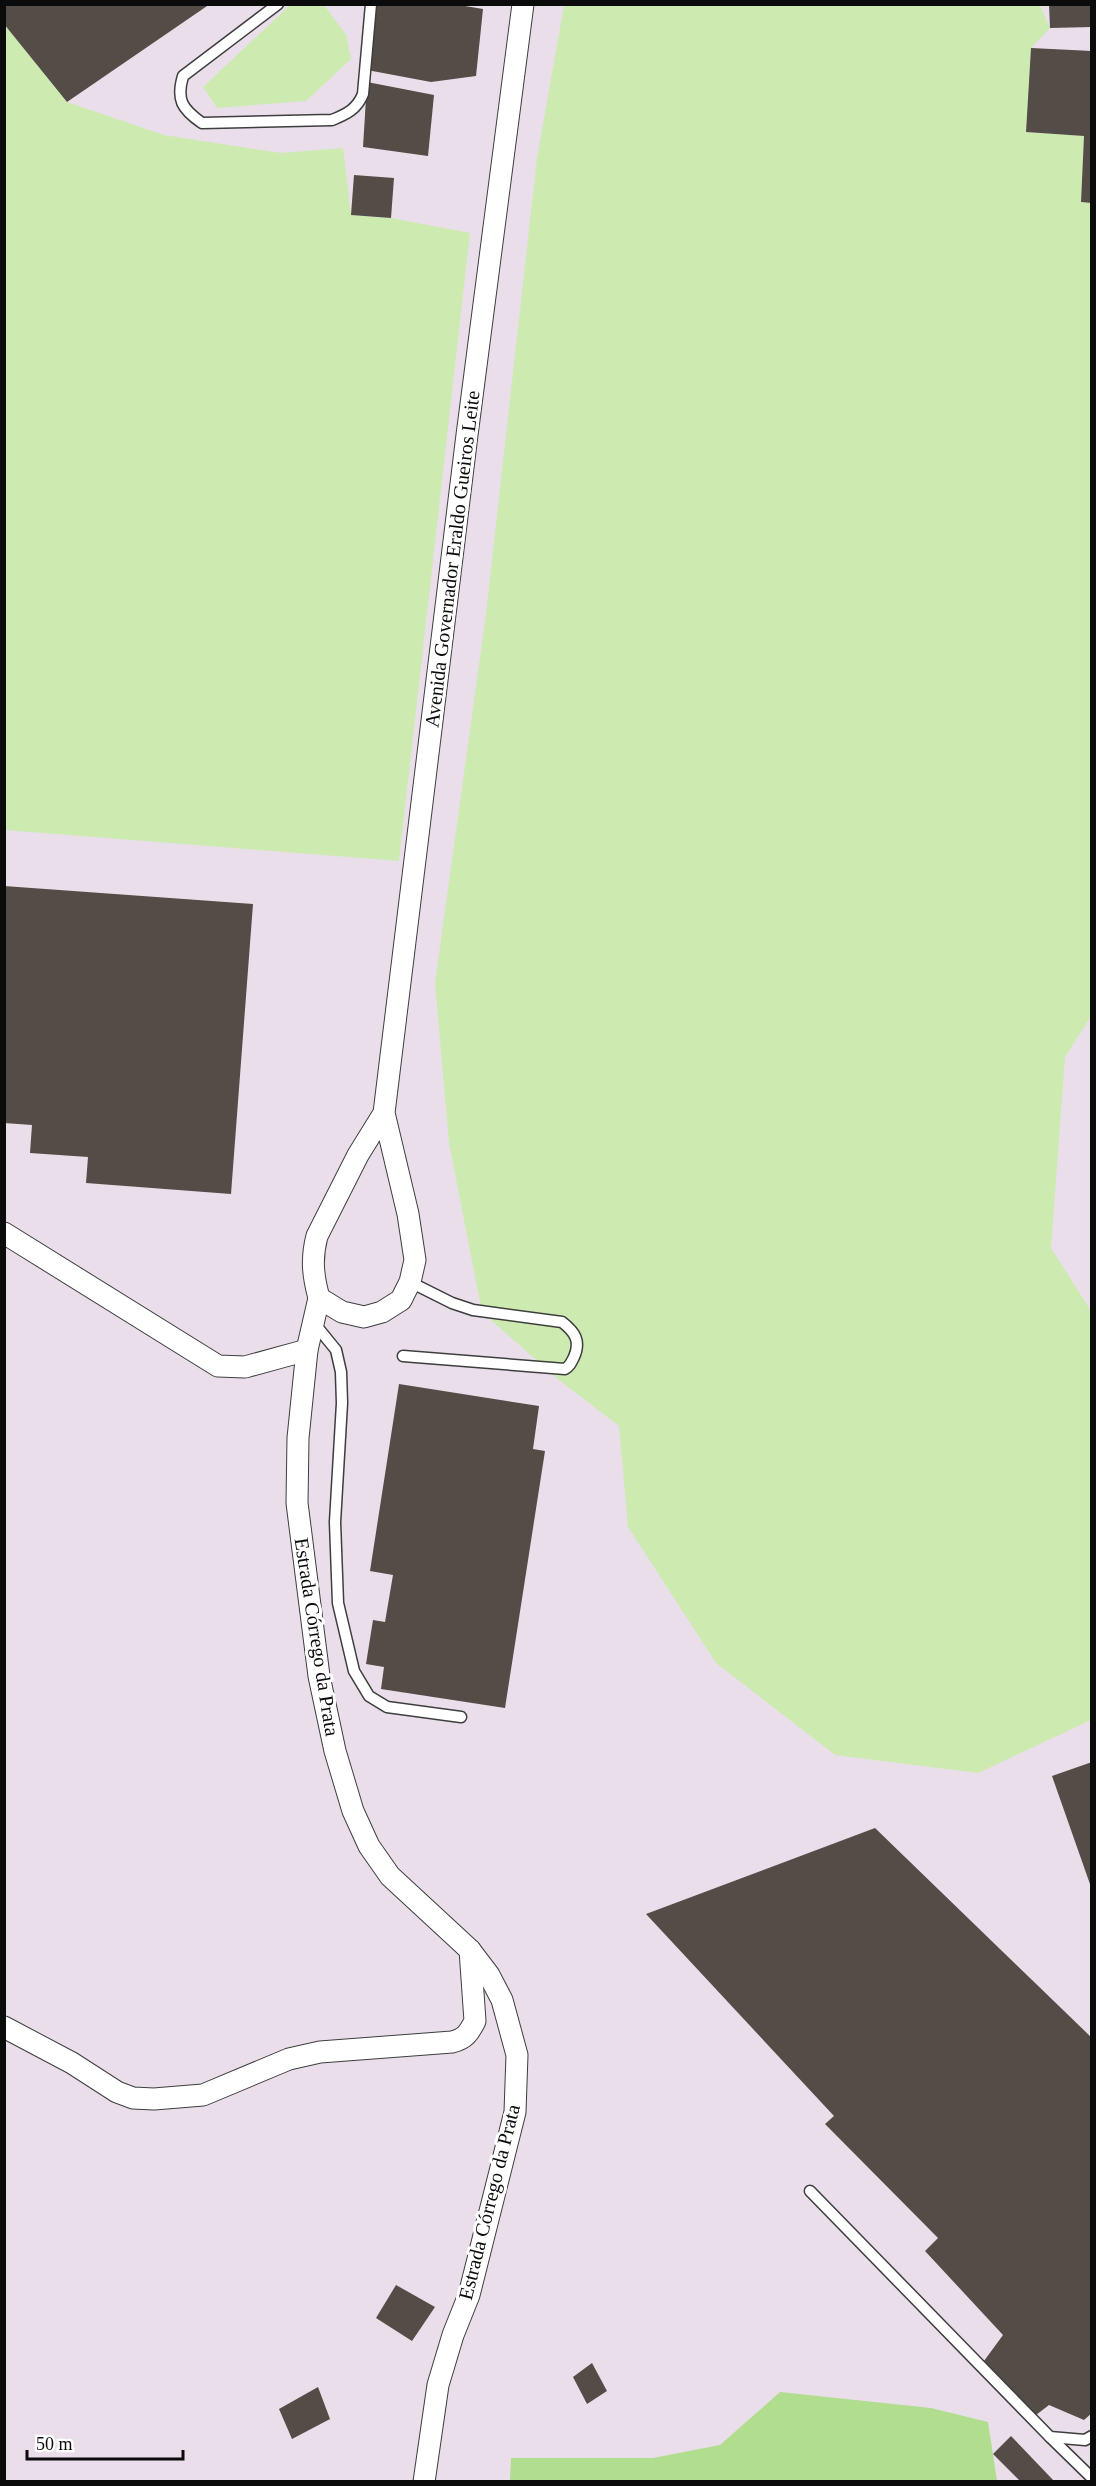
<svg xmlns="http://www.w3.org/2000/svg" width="1096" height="2486" viewBox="0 0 1096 2486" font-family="Georgia,serif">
	<rect width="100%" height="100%" fill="#fffbe8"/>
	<!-- industrial -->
	<rect fill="#eadeeb" x="5" y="5" width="1086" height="2476"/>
	<!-- green -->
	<g fill="#cdebb0">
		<polygon points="290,5 324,5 346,35 351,59 306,101 217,108 203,87"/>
		<polygon points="564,5 1040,5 1050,28 1031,48 1026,132 1084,136 1081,202 1092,203 1092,1015 1065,1057 1051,1248 1091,1311 1091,1720 978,1773 835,1755 716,1663 628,1527 619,1426 559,1380 482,1312 449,1143 435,983 486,614 537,158"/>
		<polygon points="4,24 67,102 164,135 281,153 343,148 351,215 391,218 470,233 399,861 5,830"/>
	</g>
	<!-- forest -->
	<polygon fill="#b0dd8e" points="780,2392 931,2408 988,2422 997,2481 510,2481 511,2458 653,2458 720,2445"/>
	<!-- building -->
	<g fill="#544c46">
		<polygon points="4,4 210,4 67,102 4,24"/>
		<polygon points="377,4 453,4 483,9 476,76 431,82 367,70"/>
		<polygon points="1049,4 1092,4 1092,27 1050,28"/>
		<polygon points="1031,48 1092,51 1092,203 1081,202 1084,136 1026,132"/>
		<polygon points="367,82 434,95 428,156 363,147"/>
		<polygon points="354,175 394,178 391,218 351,215"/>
		<polygon points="4,886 253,904 231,1194 86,1183 88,1157 30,1153 32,1125 4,1123"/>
		<polygon points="399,1384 539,1406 533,1449 545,1451 505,1708 381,1689 384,1667 366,1664 373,1620 385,1622 393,1575 370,1571"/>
		<polygon points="1092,1762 1092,1887 1091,1887 1052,1776"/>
		<polygon points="875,1828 1092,2038 1092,2413 1084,2420 1049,2405 1036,2415 984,2361 1003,2335 925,2251 938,2238 825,2124 834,2116 646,1914"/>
		<polygon points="396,2285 435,2307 412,2341 376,2318"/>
		<polygon points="592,2363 607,2391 587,2404 573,2377"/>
		<polygon points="318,2387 330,2419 292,2439 279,2409"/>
		<polygon points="1011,2436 1055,2482 1021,2482 993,2454"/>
	</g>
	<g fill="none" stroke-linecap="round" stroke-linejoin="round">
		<!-- lane casing -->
		<g stroke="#3e3e3e" stroke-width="13">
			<g id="lane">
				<path d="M278,4L183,76C176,100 182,109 202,123L332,120C347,114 357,109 363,94L371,4"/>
				<polyline points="314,1323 336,1350 341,1372 342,1403 335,1522 338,1603 354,1671 369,1696 387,1707 461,1717"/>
				<path d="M403,1356L565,1369C570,1366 571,1363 574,1357C581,1341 575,1332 562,1322L473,1310L452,1303L410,1282"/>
				<polyline points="810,2191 1050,2437 1085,2440 1092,2436"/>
				<polyline points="1050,2437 1092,2478"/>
			</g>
		</g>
		<!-- street casing -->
		<g stroke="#3e3e3e" stroke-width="23">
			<g id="street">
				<path d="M384,1113L358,1155L317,1236C311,1259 313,1276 319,1298L342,1312L364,1317L382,1312L401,1300L410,1282L415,1260L408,1214L384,1113L467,435L523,4"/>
				<polyline points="4,1233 218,1366 245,1367 307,1350"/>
				<polyline points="319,1298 307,1350 298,1438 297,1503 319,1676 335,1751 353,1811 369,1846 390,1876 470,1950 489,1975 502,2000 517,2055 515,2112 469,2295 453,2335 438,2385 424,2482"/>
				<path d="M4,2027L72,2063L117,2092L133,2098L154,2099L203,2095L289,2059L320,2052L452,2042C465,2039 469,2033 475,2021L470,1950"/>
			</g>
		</g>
		<!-- lane -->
		<use href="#lane" stroke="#fff" stroke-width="10"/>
		<!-- street -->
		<use href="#street" stroke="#fff" stroke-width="21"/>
	</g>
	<g text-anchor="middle" stroke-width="6" stroke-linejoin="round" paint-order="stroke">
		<!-- street labels -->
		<g font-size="20" fill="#0b0b0b" stroke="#fff">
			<text transform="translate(452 559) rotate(-83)" y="7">Avenida Governador Eraldo Gueiros Leite</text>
			<text transform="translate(317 1637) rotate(81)" y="7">Estrada Córrego da Prata</text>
			<text transform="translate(489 2202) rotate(-76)" y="7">Estrada Córrego da Prata</text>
		</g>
	</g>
	<!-- border -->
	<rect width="1096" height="2486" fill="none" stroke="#0b0b0b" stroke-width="12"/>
	<!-- scale -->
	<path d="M27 2450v9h156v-9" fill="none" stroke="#0b0b0b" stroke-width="3"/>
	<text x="36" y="2450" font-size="18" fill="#0b0b0b" stroke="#ffffff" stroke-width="4.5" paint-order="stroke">50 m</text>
</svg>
